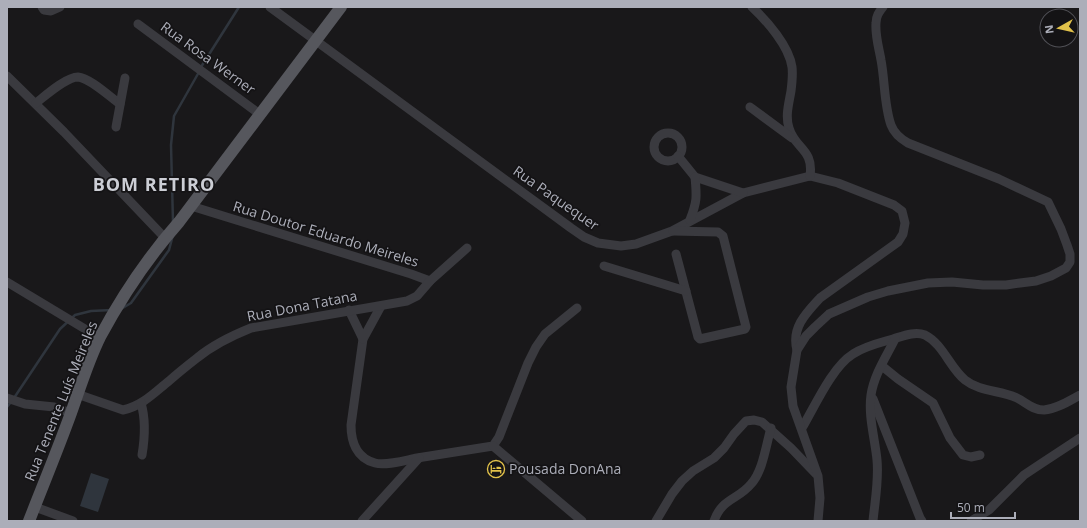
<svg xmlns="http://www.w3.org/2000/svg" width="1087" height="528" viewBox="0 0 1087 528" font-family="'Open Sans',sans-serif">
	<rect width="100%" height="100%" fill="#19181a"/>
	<!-- water -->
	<polygon fill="#2f353d" points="91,473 109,479 98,512 80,506"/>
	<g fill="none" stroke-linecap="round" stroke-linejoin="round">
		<!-- stream -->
		<g stroke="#2f353d" stroke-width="2.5">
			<polyline points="201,67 239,7"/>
			<polyline points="173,222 171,145 174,116 199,72"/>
			<polyline points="121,309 131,303 169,250 173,235"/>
			<polyline points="14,398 60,329 75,315 91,311 112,310"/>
			<polyline points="7,407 11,402"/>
		</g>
		<!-- minor -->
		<g stroke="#3a3a3f" stroke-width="9">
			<polyline points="42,7 44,10 51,11 60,7"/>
			<path d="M270,7L571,228L584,237L598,243L621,246L636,244L672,231L743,193L810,176L838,183L894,205L902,211L905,223L903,234L898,242L820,298C806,313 791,328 797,350"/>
			<path d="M752,7C767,21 789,46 792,67C793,75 792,83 791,91C789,103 785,116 789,128C795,149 814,149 810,176"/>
			<polyline points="138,24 261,115"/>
			<polyline points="7,76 64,132 165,238"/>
			<path d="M36,103C45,96 66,77 78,77C90,78 110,97 120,104"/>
			<polyline points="750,107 792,138"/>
			<polyline points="116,127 125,78"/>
			<circle cx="668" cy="147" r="14"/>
			<polyline points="678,156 695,177 743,193"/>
			<polyline points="191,206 411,274 430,281"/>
			<path d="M690,220C697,202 697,197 695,177"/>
			<polyline points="673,231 718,232 723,236 746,327 745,329 700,339 698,337 676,254"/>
			<polyline points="604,266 686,291"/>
			<polyline points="7,282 100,338"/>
			<path d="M381,306L363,339L351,425C351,441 356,458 375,463C386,466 406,460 417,458C442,454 468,450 493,446L499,437L528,363L536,347L545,334L577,308"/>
			<polyline points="349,310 363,339"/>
			<polyline points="882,366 898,379 933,403 950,438 963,455 971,457 980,455"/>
			<path d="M77,394L123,410C142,406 154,393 169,381C178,373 188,365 197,358C214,344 231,336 251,328L407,301L417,296L430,281L467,248"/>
			<polyline points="7,398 25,404 54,407 71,413"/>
			<polyline points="873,399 920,518 922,521"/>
			<path d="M141,403C146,420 145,437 142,455"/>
			<path d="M802,428C815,406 832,367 853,354C865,346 879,343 893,339C903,336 915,331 925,335C943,344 950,368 965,380C980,392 1000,390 1017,398C1026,402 1032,410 1044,410C1057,409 1069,401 1080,395"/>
			<polyline points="493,446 582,521"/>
			<polyline points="35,507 73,521"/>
			<polyline points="362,521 419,458"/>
			<polyline points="656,521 672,494 682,481 693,471 714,458 724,448 734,434 746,421 754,420 762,422 791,448 816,474"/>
			<path d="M714,521C722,498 738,500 751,484C763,471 766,445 771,428"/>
			<path d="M818,521L820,498L818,476L793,406L791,387L797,350L806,336L815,327L829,314L868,297L888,291L928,283L952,282L983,285H1006L1020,283L1036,281L1051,276L1066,268L1070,262V254L1067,245L1061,229L1048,202L999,179L908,143C901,139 894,133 891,125C884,105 885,81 881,60C879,48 875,36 876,23C876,16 879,12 883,7"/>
			<path d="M873,521C875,500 879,481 877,460C875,439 868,416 871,395C874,375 886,357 895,339"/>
			<polyline points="971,521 989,510 1024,475 1039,465 1080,438"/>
		</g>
		<!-- major -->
		<path stroke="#56575d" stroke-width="12" d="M29,521C43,485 58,449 71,413C80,388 88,361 100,337C122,296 149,256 179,222L341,7"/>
	</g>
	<!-- icons -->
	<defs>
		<g id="hotel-ring" transform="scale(0.9)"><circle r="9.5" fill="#141315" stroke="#e1c14a" stroke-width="1.5"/><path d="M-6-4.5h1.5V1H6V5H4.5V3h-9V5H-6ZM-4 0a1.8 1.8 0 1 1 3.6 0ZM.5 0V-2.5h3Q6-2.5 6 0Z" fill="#e1c14a"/></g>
	</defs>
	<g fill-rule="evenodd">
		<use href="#hotel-ring" x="496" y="469"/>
	</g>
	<g text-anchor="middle" stroke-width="3.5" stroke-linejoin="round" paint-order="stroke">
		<!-- street labels -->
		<g font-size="14" fill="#acaeb9" stroke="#141315">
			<text transform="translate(208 58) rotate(36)" y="5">Rua Rosa Werner</text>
			<text transform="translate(556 198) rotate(35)" y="5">Rua Paquequer</text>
			<text transform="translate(326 234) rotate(17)" y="5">Rua Doutor Eduardo Meireles</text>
			<text transform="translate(302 306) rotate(-11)" y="5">Rua Dona Tatana</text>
			<text transform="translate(61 401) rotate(-68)" y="5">Rua Tenente Luís Meireles</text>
		</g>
		<!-- poi labels -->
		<g font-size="14" fill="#acaeb9" stroke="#141315" text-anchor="start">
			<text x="509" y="474">Pousada DonAna</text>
		</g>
		<!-- district labels -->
		<g font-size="18" font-weight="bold" letter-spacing="1" fill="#ccced5" stroke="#141315">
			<text x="154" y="191">BOM RETIRO</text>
		</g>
	</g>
	<!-- border -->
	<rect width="1087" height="528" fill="none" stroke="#acaeb9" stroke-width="16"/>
	<!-- north arrow -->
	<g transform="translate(1059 28) rotate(262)"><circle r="19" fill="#141315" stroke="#515157"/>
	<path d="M0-3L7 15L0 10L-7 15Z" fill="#e1c14a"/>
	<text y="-6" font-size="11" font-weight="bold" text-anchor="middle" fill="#acaeb9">N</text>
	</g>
	<!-- scale -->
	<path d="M951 512v6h64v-6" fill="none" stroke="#acaeb9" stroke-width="2"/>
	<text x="957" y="512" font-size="12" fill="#acaeb9" stroke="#141315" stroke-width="3" paint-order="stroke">50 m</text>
</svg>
